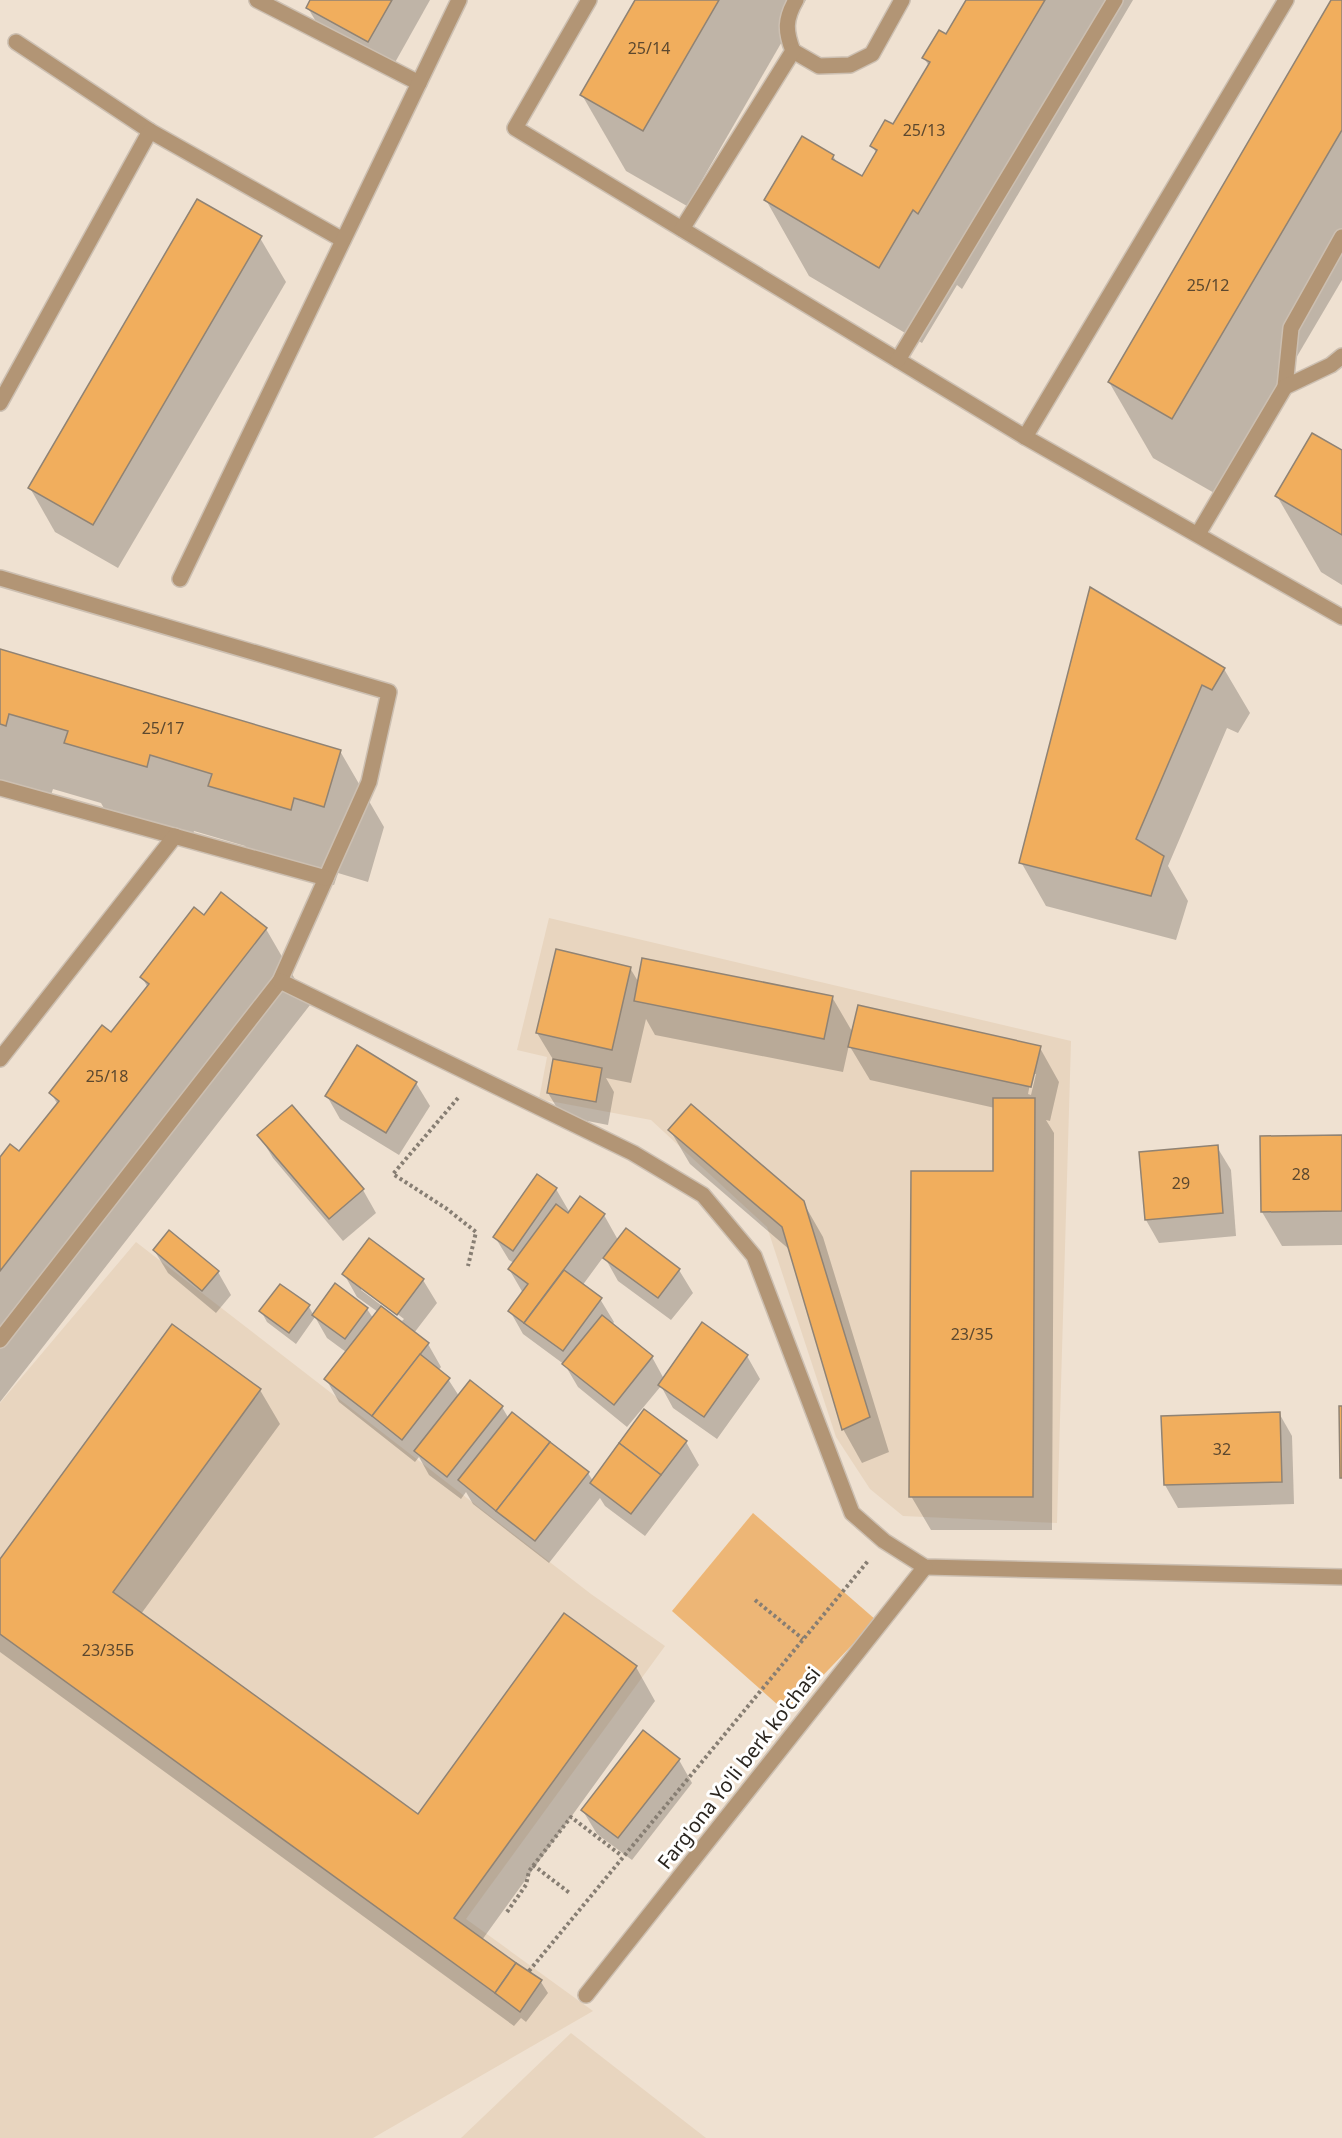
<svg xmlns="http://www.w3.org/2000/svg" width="1342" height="2138" viewBox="0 0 1342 2138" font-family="'Noto Sans',sans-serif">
	<rect width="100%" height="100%" fill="#efe1d1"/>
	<!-- built -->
	<g fill="#e8d5bf">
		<polygon points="549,918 1071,1041 1057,1523 903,1516 870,1489 836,1437 767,1227 651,1120 539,1099 547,1057 517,1050"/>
		<polygon points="136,1242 591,1594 665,1646 466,1919 593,2011 373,2138 0,2138 0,1403"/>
		<polygon points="571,2033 706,2138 461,2138"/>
	</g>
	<!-- green -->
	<polygon fill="#edb676" points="753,1513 876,1620 787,1713 672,1611"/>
	<!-- shadow -->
	<g fill="#0003" fill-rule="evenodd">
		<polygon points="312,0 430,0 388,75 328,42 308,8"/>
		<polygon points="637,0 806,0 687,206 626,171 582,95"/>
		<polygon points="968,0 1133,0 962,289 957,285 922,343 809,276 766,200 833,156 838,164 862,178 877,154 872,146 893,126 929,66 924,58 947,36"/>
		<polygon points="1332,0 1342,0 1342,280 1216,494 1153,458 1109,382"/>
		<polygon points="260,238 286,282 118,568 55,532 30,488"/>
		<polygon points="1342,452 1342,585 1321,572 1277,496"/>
		<polygon points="1091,589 1224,669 1250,713 1238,733 1227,728 1168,866 1188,901 1176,940 1046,906 1021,862"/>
		<polygon points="0,651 340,751 384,827 368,882 338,873 334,885 254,861 245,846 194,831 190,842 110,819 101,803 53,789 49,801 0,786"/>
		<polygon points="204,917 266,929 310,1005 0,1402 0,1159 20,1153 58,1105 51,1093 112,1034 148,988 142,977"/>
		<path d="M630,968L639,983L832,997L853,1033L1040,1048L1059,1082L1050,1121L1046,1120L1054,1133L1052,1530H931L911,1496L994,1173L995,1108L870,1080L849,1045L843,1072L655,1035L646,1019L631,1083L606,1078L614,1092L608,1125L562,1116L548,1093L554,1061L537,1033ZM1032,1074H1036L1031,1095L1028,1094Z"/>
		<polygon points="416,1083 430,1106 399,1155 340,1119 327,1096"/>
		<polygon points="670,1130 803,1202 823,1237 889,1452 862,1463 843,1429 790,1250 690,1164"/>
		<polygon points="259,1135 363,1190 376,1213 343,1241 273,1158"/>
		<polygon points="1342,1137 1342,1245 1282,1246 1262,1212"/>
		<polygon points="1217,1147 1231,1170 1236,1236 1159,1243 1146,1220"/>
		<polygon points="556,1189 570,1213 604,1215 618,1240 679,1270 693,1293 671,1320 618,1281 604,1256 582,1286 600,1299 614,1322 612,1325 652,1357 664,1379 747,1356 760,1379 717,1439 673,1408 661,1386 627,1427 578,1387 565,1365 523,1334 510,1311 523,1293 509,1269 514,1263 509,1260 495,1237"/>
		<path d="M370,1240L423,1280L437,1303L414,1333L428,1344L441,1367L438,1371L448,1379L459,1396L502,1407L509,1419L588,1473L593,1481L686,1442L699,1465L645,1536L605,1506L600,1498L549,1563L473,1504L466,1492L461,1499L429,1475L419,1457L415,1462L339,1402L326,1379L346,1352L327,1338L315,1317L296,1344L267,1322L261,1311L309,1307L314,1316L367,1309L373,1318L378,1312L357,1297L344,1274ZM361,1286L404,1319L402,1321L361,1290Z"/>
		<polygon points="154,1250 218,1272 231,1295 216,1313 168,1273"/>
		<polygon points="172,1326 260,1390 280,1424 141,1614 419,1816 636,1667 655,1701 482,1940 541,1982 548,1993 526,2022 521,2018 514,2026 0,1652 0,1562"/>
		<polygon points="1279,1413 1292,1436 1294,1504 1178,1508 1165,1485"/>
		<polygon points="679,1760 692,1783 632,1860 597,1834 583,1811"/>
	</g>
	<!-- building -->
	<g fill="#f1ae5d" stroke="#908374" stroke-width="1.5">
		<polygon points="310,0 392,0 368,42 306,8"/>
		<polygon points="635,0 719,0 643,131 580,95"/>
		<polygon points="966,0 1045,0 918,214 913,210 879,268 764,200 802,136 834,155 832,159 862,176 877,150 870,146 885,120 893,124 930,62 922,58 939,30 946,34"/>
		<polygon points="1331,0 1342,0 1342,130 1172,419 1108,382"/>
		<polygon points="197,199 262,236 93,525 28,488"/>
		<polygon points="1312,433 1342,450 1342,535 1275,496"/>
		<polygon points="1090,587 1225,668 1212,690 1202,685 1136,839 1164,856 1151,896 1019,863"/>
		<polygon points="0,649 341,750 324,807 294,798 291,810 208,786 212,774 150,755 147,767 64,743 68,731 9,714 6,726 0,724"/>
		<polygon points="221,892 267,928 0,1271 0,1157 10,1144 19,1151 59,1101 49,1093 102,1025 111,1032 149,984 140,977 194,907 204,915"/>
		<polygon points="556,949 631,967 612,1050 536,1033"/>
		<polygon points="642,958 833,996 824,1039 634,1001"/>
		<polygon points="858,1005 1041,1046 1031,1087 848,1047"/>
		<polygon points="357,1045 417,1082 386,1133 325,1096"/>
		<polygon points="553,1059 602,1068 596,1102 547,1093"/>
		<polygon points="993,1098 1035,1098 1033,1497 909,1497 911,1171 993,1171"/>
		<polygon points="691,1104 804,1201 870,1417 842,1430 782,1227 668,1130"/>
		<polygon points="292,1105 364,1189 329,1219 257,1135"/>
		<polygon points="1342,1135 1342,1211 1261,1212 1260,1136"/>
		<polygon points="1218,1145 1223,1213 1145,1220 1139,1152"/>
		<polygon points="537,1174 557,1188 513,1251 493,1237"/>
		<polygon points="580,1196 605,1214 524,1323 508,1311 528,1284 508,1269 556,1204 568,1213"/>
		<polygon points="626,1228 680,1269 658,1298 603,1258"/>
		<polygon points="169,1230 219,1271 202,1291 153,1250"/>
		<polygon points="369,1238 424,1279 397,1315 342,1274"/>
		<polygon points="564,1270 602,1298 563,1351 524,1323"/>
		<polygon points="335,1283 368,1308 345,1339 312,1315"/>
		<polygon points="280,1284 310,1305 289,1333 259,1311"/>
		<polygon points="381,1306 429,1343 372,1416 324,1379"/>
		<polygon points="602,1315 653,1356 614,1405 562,1364"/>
		<polygon points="702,1322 748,1355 704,1417 658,1385"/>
		<polygon points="172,1324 261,1389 113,1592 418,1814 564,1613 637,1666 454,1918 516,1963 495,1993 0,1634 0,1559"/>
		<polygon points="420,1354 450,1378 402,1440 372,1416"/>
		<polygon points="470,1380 503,1406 447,1477 414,1451"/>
		<polygon points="1339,1406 1342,1406 1342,1478 1340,1478"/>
		<polygon points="644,1409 687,1441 661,1475 619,1443"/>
		<polygon points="512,1412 550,1442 496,1511 458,1480"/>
		<polygon points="1280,1412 1282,1482 1164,1485 1161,1416"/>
		<polygon points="550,1442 589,1472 535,1541 496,1511"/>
		<polygon points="619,1443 661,1475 631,1514 590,1483"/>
		<polygon points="643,1730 680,1759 618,1838 581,1810"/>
		<polygon points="516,1963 542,1980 520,2012 495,1993"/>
	</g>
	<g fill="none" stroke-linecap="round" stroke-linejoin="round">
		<!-- minor casing -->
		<g stroke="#ccbfb1" stroke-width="18">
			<g id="minor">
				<polyline points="257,0 419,83"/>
				<polyline points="589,0 515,128 1025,437 1342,617"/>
				<path d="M796,0C785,19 785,31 793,51L819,66L850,65L872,54L902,0"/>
				<polyline points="16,42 150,131"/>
				<polyline points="682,229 793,51"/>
				<polyline points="898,360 1115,0"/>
				<polyline points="1285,387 1291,328 1342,237"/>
				<polyline points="0,403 150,131 343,240"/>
				<polyline points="1025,437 1286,0"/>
				<polyline points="1198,534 1285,387 1331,365 1342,356"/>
				<polyline points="0,578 389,692 369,782 280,981 0,1340"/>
				<polyline points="180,579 459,0"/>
				<polyline points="0,788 326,878"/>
				<polyline points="280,981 633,1153 703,1195 754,1256 852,1513 884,1541 925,1567 1342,1577"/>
				<polyline points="0,1059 175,836"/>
				<polyline points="586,1995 925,1567"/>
			</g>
		</g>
		<!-- path -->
		<g stroke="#877e73" stroke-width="4" stroke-dasharray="3 3" stroke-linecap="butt">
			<polyline points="458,1098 393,1174 447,1209 476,1232 468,1266"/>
			<polyline points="755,1600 803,1639"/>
			<polyline points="533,1865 571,1894"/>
			<polyline points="507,1912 526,1885 529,1871 571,1817 622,1856"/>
			<polyline points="529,1971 868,1561"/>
		</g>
		<!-- minor -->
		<use href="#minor" stroke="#b29575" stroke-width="15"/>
	</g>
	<g text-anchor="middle" stroke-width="6" stroke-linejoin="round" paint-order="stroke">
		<!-- number labels -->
		<g font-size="16" fill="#5c482f">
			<text x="649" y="54">25/14</text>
			<text x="924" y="136">25/13</text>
			<text x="1208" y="291">25/12</text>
			<text x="163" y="734">25/17</text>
			<text x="107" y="1082">25/18</text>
			<text x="1301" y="1180">28</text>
			<text x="1181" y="1189">29</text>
			<text x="972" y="1340">23/35</text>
			<text x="1222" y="1455">32</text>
			<text x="108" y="1656">23/35Б</text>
		</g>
		<!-- street labels -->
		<g font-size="20" fill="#2b2620" stroke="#fff">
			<text transform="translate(739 1768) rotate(-52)" y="7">Farg'ona Yo'li berk ko'chasi</text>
		</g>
	</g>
</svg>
